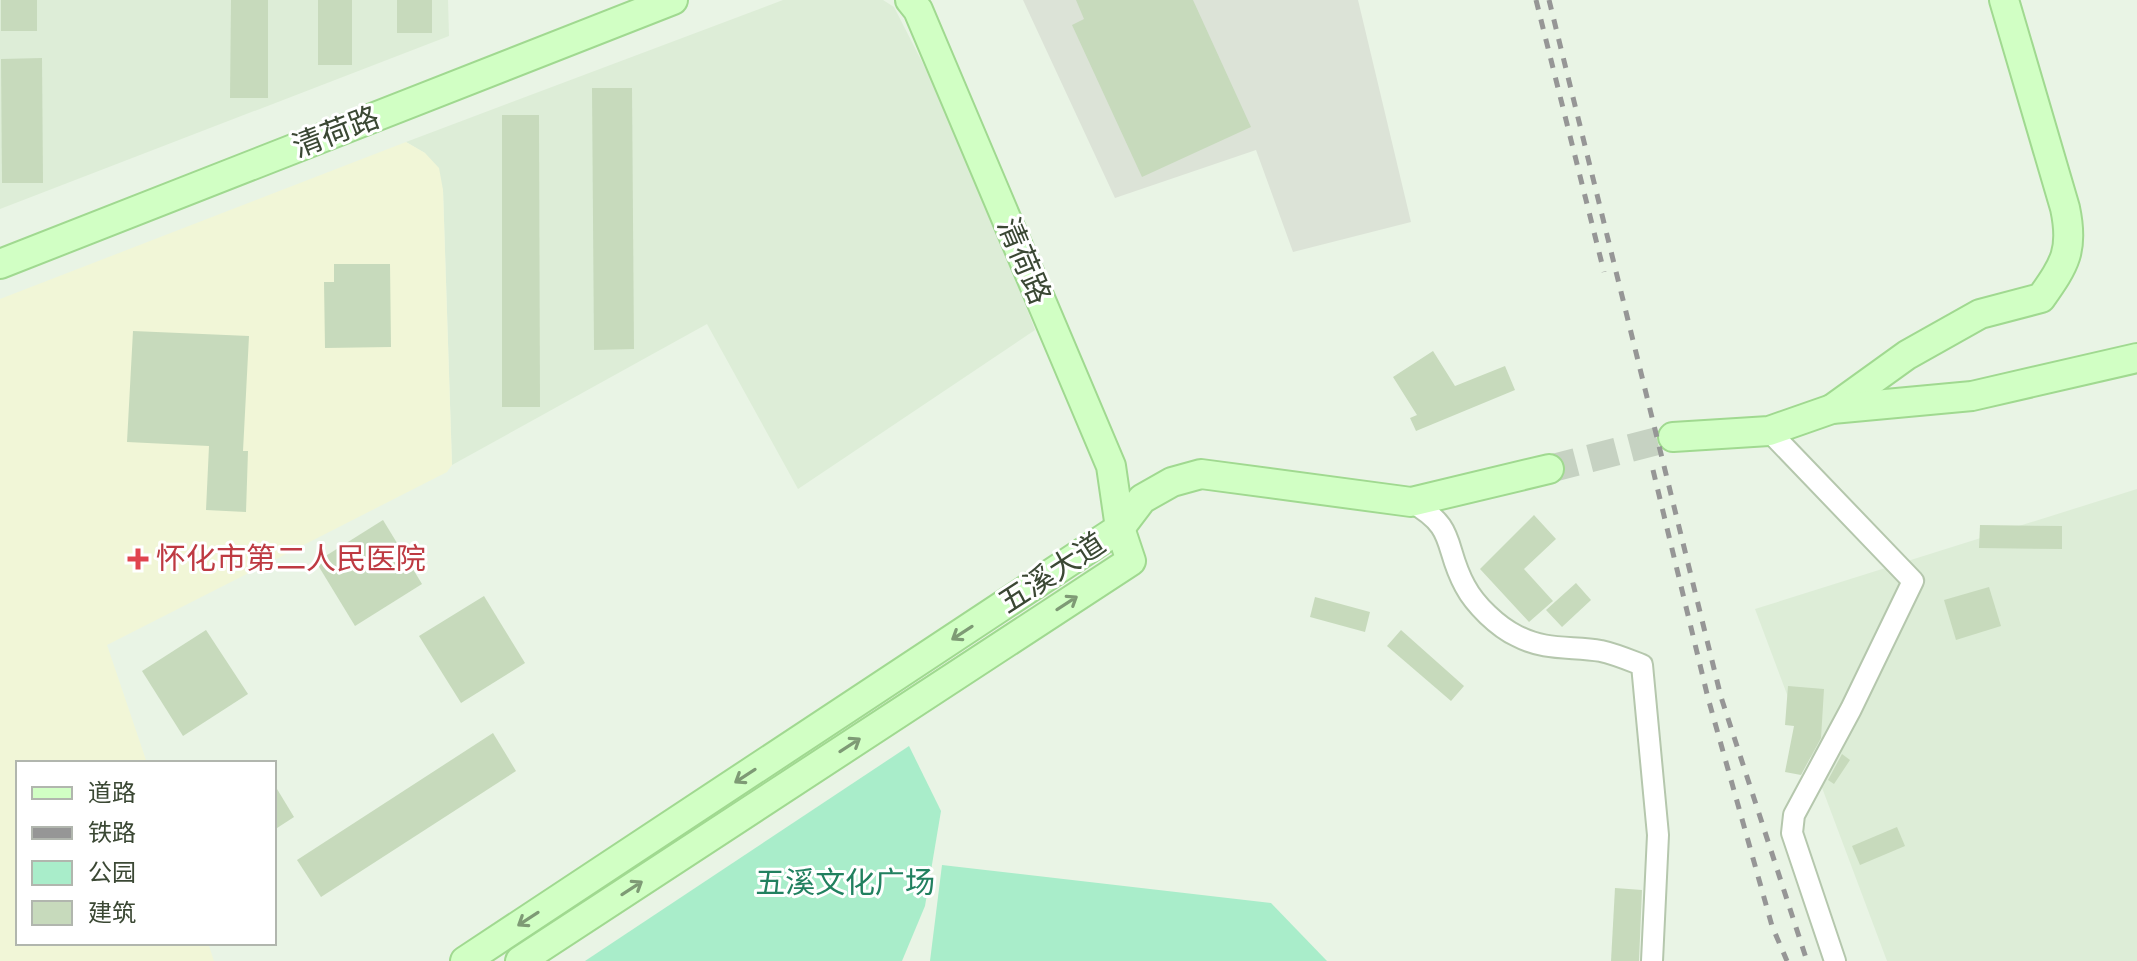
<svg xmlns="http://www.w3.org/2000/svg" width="2137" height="961" viewBox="0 0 2137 961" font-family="'Titillium Web','Noto Sans SC',sans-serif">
	<rect width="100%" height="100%" fill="#e9f4e5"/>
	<!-- residential -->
	<g fill="#ddedd7">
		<polygon points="0,0 448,0 449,36 0,209"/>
		<polygon points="783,0 883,0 894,7 964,144 1035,330 798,489 707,324 452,465 443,190 425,153 406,142"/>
		<polygon points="2137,489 2137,961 1887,961 1755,609"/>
	</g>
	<!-- industrial -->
	<polygon fill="#dce3d7" points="1023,0 1358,0 1411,222 1293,252 1256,150 1115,198"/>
	<!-- medical -->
	<polygon fill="#f1f6d7" points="406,142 425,153 439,168 443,190 452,465 447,472 107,645 147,763 18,763 18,943 208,943 214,961 0,961 0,299"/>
	<!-- green -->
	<g fill="#a9edca">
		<polygon points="909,746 941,811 925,906 902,961 585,961"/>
		<polygon points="942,865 1271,903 1327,961 930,961"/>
	</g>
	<!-- building -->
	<g fill="#c7dabc">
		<rect x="1" y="0" width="36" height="31"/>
		<polygon points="231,0 268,0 268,98 230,98"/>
		<rect x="318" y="0" width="34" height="65"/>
		<rect x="397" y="0" width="35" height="33"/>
		<polygon points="1076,0 1193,0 1251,127 1142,177 1072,25 1084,19"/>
		<polygon points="42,58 43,183 2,183 1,59"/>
		<polygon points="592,88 632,88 634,349 594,350"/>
		<polygon points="502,115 539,115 540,407 502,407"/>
		<polygon points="334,264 390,264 391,347 325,348 324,282 334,282"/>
		<polygon points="133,331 249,336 243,451 248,451 246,512 206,510 209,446 127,442"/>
		<polygon points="1433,351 1455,386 1505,366 1515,390 1416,431 1410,418 1417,415 1393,377"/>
		<polygon points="1534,515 1556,539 1524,569 1553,601 1529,622 1480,569"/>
		<polygon points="383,520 422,584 355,626 316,562"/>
		<polygon points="1980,525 2062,526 2062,549 1979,548"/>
		<polygon points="1576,583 1591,600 1562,627 1546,610"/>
		<polygon points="1989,587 2001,626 1956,640 1944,600"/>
		<polygon points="484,596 525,663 461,703 419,636"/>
		<polygon points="1315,597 1370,612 1365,632 1310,617"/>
		<polygon points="206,630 248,694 183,736 142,671"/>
		<polygon points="1401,630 1464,686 1451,701 1387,646"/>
		<polygon points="1788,686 1824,689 1821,738 1801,775 1785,772 1794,726 1785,725"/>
		<polygon points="493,733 516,771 321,897 297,860"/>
		<polygon points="1842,754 1850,760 1834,784 1828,780"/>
		<polygon points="274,784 294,817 274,830"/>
		<polygon points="1897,827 1905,846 1860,865 1852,846"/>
		<polygon points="1615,888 1642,890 1639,961 1611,961"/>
	</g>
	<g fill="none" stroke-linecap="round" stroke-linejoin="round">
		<!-- secondary-tunnel -->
		<polyline stroke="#c6d2c2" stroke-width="28" stroke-dasharray="28 14" stroke-linecap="butt" points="1549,469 1673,437"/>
		<!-- street casing -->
		<g stroke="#b5c7ad" stroke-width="24">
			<g id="street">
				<polyline points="1769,431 1913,581 1851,709 1794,815 1792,833 1835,961"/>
				<path d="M1411,502C1458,528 1443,546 1465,586C1475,605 1498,627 1517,636C1545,651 1572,646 1601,651C1615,654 1629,660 1642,665L1658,835L1652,961"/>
			</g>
		</g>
		<!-- secondary casing -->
		<g stroke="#a0d990" stroke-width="32">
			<g id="secondary">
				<polyline points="0,264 673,0"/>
				<path d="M1832,409L1907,355L1980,314L2041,298C2065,264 2074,250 2065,208L2004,0"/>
				<polyline points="1673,437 1769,431 1832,409 1972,396 2137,358"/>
				<polyline points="465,961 1120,528 1142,499 1172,482 1201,474 1411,502 1549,469"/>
				<polyline points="520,961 1131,561 1120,528 1111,466 918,10 910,0"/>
			</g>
		</g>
		<!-- street -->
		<use href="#street" stroke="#fff" stroke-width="20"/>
		<!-- secondary -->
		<use href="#secondary" stroke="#d1ffc4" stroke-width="28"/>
		<!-- rail -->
		<g stroke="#969696" stroke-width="5" stroke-dasharray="10 10" stroke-linecap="butt">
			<polyline points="1536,0 1604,272"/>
			<polyline points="1549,0 1721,697 1807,961"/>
			<polyline points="1653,470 1708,698 1772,926 1787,961"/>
		</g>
	</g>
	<!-- one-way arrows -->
	<defs><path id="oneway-shaft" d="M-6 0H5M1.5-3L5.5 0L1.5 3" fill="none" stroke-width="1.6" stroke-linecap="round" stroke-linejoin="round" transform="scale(2)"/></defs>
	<g stroke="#7e9a75">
		<use href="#oneway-shaft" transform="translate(1067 603) rotate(-33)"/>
		<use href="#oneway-shaft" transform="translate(962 633) rotate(147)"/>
		<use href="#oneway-shaft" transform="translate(850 745) rotate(-33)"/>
		<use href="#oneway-shaft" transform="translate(745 776) rotate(147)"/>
		<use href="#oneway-shaft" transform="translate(632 888) rotate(-33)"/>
		<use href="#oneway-shaft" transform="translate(528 919) rotate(147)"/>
	</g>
	<!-- markers -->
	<path fill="#e0444e" stroke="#fff" stroke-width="3" d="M134 547h8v8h8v8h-8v8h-8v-8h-8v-8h8z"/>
	<g text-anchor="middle" stroke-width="6" stroke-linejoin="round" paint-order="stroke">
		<!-- street labels -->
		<g font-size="30" fill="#3b4834" stroke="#fff">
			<text transform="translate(336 132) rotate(-21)" y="10">清荷路</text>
			<text transform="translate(1024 261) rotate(67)" y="10">清荷路</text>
			<text transform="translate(1052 573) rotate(-33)" y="10">五溪大道</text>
		</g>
		<!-- health labels -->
		<g font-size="30" fill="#be3a42" stroke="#fff" text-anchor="start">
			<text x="156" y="569">怀化市第二人民医院</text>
		</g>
		<!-- park labels -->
		<g font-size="30" fill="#21805f" stroke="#fff">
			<text x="845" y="893">五溪文化广场</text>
		</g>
	</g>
	<!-- legend -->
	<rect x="16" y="761" width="260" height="184" fill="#ffffff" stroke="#b1b6ae" stroke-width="2"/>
	<rect x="32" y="787" width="40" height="12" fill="#d1ffc4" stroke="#b1b6ae" stroke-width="2"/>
	<text x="88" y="801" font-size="24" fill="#3b4834">道路</text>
	<rect x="32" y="827" width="40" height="12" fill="#969696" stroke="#b1b6ae" stroke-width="2"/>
	<text x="88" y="841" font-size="24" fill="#3b4834">铁路</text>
	<rect x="32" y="861" width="40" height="24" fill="#a9edca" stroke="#b1b6ae" stroke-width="2"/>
	<text x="88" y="881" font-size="24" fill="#3b4834">公园</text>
	<rect x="32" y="901" width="40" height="24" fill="#c7dabc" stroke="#b1b6ae" stroke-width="2"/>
	<text x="88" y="921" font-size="24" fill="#3b4834">建筑</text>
</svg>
